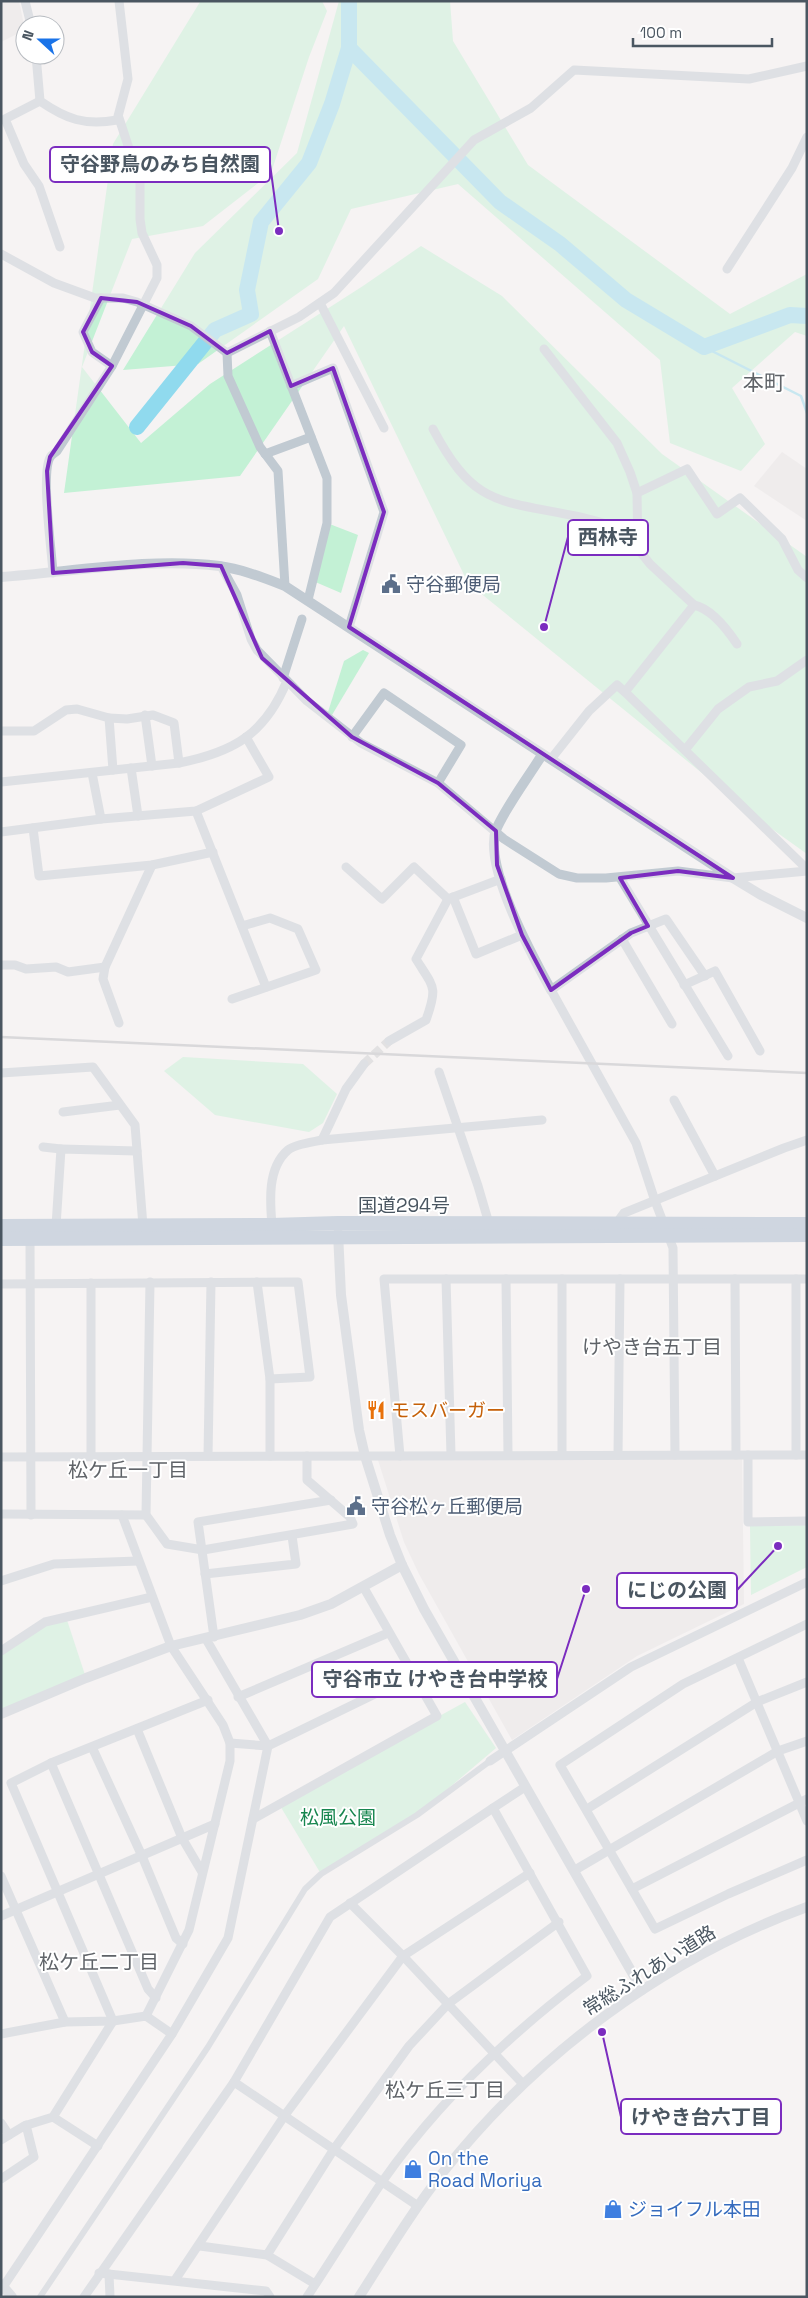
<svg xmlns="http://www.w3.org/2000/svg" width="808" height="2298" viewBox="0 0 808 2298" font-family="'Space Grotesk','Noto Sans JP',sans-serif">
	<rect width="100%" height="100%" fill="#f5f3f3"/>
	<!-- education -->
	<g fill="#e6e4e5">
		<polygon points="1,1 19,1 25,30 1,42"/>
		<polygon points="782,452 807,469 807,521 754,486"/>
		<polygon points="742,1457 744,1604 637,1656 512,1740 419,1574 404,1542 378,1460"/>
	</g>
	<!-- green -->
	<g fill="#c3f1d5">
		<polygon points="198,1 322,1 327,11 309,57 271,173 203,226 132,239 82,367 141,443 210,384 363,286 421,246 502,296 662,454 807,557 807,854 761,821 468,583 344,326 240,476 64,493 113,144 200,2"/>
		<polygon points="339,1 450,1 453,41 528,165 730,314 807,274 807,336 795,332 732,388 765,444 741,471 670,443 660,360 458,184 351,209 318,279 198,364 123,370 195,253 297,153"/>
		<polygon points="327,523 358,535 341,593 313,581"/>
		<polygon points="363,650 369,653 332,715 328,712 344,661"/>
		<polygon points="183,1057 303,1064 337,1094 323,1123 309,1132 215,1115 164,1071"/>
		<polygon points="807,1525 807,1567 751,1595 750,1526"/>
		<polygon points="66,1617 86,1678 1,1714 1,1651 45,1622"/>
		<polygon points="465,1702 496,1748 417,1815 321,1874 279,1804"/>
	</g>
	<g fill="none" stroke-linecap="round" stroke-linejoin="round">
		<!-- stream -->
		<polyline stroke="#90daee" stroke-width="2.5" points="704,347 801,396 807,413"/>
		<!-- river -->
		<g stroke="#90daee" stroke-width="16">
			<polyline points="349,1 349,48 500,202 560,244 626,300 704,347 790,315 807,316"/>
			<polyline points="137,427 215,330 251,314 247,290 261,222 309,163 332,104 349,48"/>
		</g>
		<!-- minor-tunnel -->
		<polyline stroke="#caccce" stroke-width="9" stroke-dasharray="9 4.5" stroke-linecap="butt" points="364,1064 389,1041"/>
		<!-- pedestrian -->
		<polyline stroke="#c1cad2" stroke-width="6" points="40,2297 208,2047 305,1889 321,1874 417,1815 490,1761"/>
		<!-- minor -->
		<g stroke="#c1cad2" stroke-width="9">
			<polyline points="25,1 31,25"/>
			<path d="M36,55L40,101C66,119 85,126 117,120L128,79L119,1"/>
			<polyline points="40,101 5,119 24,164 39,186 60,247"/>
			<polyline points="1,254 54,283 95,298 123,298 137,302 191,326 227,353 299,317 334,293 474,140 531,108 574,70 749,79 807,66"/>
			<polyline points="727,269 792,168 807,137"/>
			<polyline points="101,298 83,332 92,352 112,366"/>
			<polyline points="320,303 384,428"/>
			<polyline points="270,331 327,478 327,523 308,600"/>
			<polyline points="544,349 617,443 630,472 637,493 638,549 650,564 694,605 625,692 617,685 589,711 551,759"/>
			<polyline points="227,353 228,376 260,447 278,471 285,586"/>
			<polyline points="291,386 333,368 384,512 349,627"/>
			<path d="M433,429C474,506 497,500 575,516C596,520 617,528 638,534"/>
			<polyline points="265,454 311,437"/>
			<polyline points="637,493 687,469 717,514 740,498 782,539 798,570 807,578"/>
			<polyline points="221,566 237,595 251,639 257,650 307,701 361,743 438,783 504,839 559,874 577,878 606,878 678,871 733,878 807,871"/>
			<path d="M53,573C52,552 40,470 51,456C53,454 55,453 57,451L112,366L157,278V265L142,233L140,219V182L119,118"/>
			<path d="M694,605C712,609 727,629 737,644"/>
			<polyline points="283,678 302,619"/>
			<polyline points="625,692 807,869"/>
			<polyline points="145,715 152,766"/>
			<polyline points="109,718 127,719 153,715 174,723 179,763"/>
			<polyline points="1,731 34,731 66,710 77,709 109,718 113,770"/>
			<polyline points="352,737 384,693 461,745 438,783"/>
			<polyline points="685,750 718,709 749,687 777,681 807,660"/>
			<polyline points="131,768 138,816"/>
			<polyline points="92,773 101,819 196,811 269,777 246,737"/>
			<path d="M1,782L179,763C234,752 265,734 287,681"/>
			<polyline points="196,811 266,987"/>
			<polyline points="33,828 39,876 152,865 213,852"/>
			<polyline points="1,832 101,819"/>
			<polyline points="346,867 382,899 414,867 448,899 501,879"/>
			<polyline points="620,878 728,1056"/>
			<polyline points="453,897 476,954 522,935"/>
			<polyline points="622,939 672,1024"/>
			<polyline points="1,965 15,965 26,969 56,967 68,972 105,967"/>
			<polyline points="684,985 715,971 760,1051"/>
			<polyline points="232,999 316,970 298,929 270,918 242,926"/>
			<polyline points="119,1023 103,979 105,967 152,865"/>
			<path d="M389,1041L426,1020C438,986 434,988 416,959L448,899"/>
			<polyline points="439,1072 478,1186 490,1227"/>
			<polyline points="1,1073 93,1067 135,1125 143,1226"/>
			<polyline points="674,1100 715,1176"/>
			<polyline points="63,1112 120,1105"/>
			<polyline points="322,1140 346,1089 364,1064"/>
			<polyline points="43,1147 61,1149"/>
			<polyline points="616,1224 624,1213 784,1148 807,1140"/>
			<path d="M272,1225C270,1202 267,1168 288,1150C295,1144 313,1142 322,1140L542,1120"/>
			<polyline points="56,1226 61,1149 137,1151"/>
			<polyline points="30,1239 31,1515"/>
			<polyline points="446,1279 451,1455"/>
			<polyline points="506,1279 508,1455"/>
			<polyline points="562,1279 562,1455"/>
			<polyline points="735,1279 736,1455"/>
			<polyline points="796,1279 796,1455"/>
			<polyline points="150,1282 146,1515 167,1544 203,1550 353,1524 350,1517 307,1480 307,1456"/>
			<polyline points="257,1282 270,1379 270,1456"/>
			<polyline points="91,1283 91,1456"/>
			<polyline points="1,1284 298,1282 310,1377 270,1379"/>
			<polyline points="618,1455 620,1279"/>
			<polyline points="675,1455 673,1248 655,1201 636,1143 551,990 631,933 666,919 705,976"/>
			<polyline points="748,1455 748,1522 807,1521"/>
			<polyline points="208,1456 211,1282"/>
			<polyline points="400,1456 384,1279 807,1279"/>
			<polyline points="1,1457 807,1455"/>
			<polyline points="1,1514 146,1515"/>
			<polyline points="122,1515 171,1646 223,1725 230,1743 230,1761 189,1930 146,2016"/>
			<polyline points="205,1574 296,1564 292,1536"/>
			<polyline points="1,1581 54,1564 138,1561"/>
			<polyline points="807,1624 683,1684 560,1765 655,1929 728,1894 807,1860"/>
			<polyline points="214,1637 198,1522 331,1500"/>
			<polyline points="1,1651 45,1622 152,1597"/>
			<polyline points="738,1658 807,1821"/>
			<polyline points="238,1697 388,1633"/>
			<polyline points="137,1729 182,1838 202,1872"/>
			<polyline points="230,1743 268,1746 412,1676"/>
			<polyline points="92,1747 142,1856 176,1938 183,1944"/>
			<polyline points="490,1761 631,1667 807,1582"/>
			<polyline points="51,1763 148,1989 156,1998"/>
			<polyline points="587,1809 757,1702 807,1682"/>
			<polyline points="253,1819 437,1716 364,1588"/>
			<polyline points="575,1870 778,1751 807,1741"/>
			<polyline points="1,1876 65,2022"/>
			<polyline points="632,1889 807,1799"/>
			<polyline points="350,1903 403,1956 523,2084"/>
			<polyline points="1,1916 215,1824"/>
			<polyline points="1,2034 65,2022 113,2021 146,2016 172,2034"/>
			<polyline points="234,2082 418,2206"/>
			<polyline points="53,2117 98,2146"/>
			<polyline points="1,2123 9,2135"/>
			<polyline points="1,2140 24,2126 53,2117 113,2021 11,1783 51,1763 208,1700"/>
			<polyline points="1,2179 34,2157 26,2125"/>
			<polyline points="200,2246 267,2255 315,2284"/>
			<polyline points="267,2255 334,2149 409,2046 448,2004 559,1922"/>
			<polyline points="99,2273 266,2291 270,2297"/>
			<polyline points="109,2274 110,2297"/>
			<polyline points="175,2280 285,2115 403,1956 530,1873"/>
			<polyline points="1,2290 172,2034 228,1938 268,1746 206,1639"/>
			<polyline points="84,2297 234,2082 330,1917 493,1808"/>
			<path d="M307,2297C332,2259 356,2220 382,2182C438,2102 510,2034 587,1976L493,1808L525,1787"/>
		</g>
		<!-- tertiary -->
		<g stroke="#c1cad2" stroke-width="10">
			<path d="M1,577C71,572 151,557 219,566C242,569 264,578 285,586L733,878L761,895L807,918"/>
			<path d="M542,755C529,776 505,808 496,830C483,866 533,957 551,990"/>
			<polyline points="338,1233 341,1295 359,1430 365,1456 390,1535 402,1565 424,1609 642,1990"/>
			<polyline points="1,1714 86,1678 171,1646 300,1615 331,1604 402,1565"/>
			<polyline points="1,2284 12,2297"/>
			<path d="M359,2297C386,2255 412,2211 444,2171C538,2053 664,1959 807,1907"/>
		</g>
		<!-- trunk -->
		<g stroke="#9fb4c9" stroke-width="14">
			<polyline points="1,1226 272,1225 338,1223 807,1224"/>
			<polyline points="1,1239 807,1235"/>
		</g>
		<!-- rail -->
		<polyline stroke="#b5b8bd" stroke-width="2.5" points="1,1037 807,1073"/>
	</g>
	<!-- marked area -->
	<path d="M0 0H808V2298H0ZM101,298L137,302L191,326L227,353L270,331L291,386L333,368L384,512L349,627L733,878L678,871L620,878L648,926L631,933L551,990L522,935L497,865L496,831L438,783L352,737L262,658L221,566L183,563L53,573L47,471L50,457L112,366L92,352L83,332Z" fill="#f5f3f3" fill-opacity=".55" fill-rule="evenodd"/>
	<path fill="none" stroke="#7b2cbf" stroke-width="4" stroke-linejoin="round" d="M101,298L137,302L191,326L227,353L270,331L291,386L333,368L384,512L349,627L733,878L678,871L620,878L648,926L631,933L551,990L522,935L497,865L496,831L438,783L352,737L262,658L221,566L183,563L53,573L47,471L50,457L112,366L92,352L83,332Z"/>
	<!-- icons -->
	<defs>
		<g id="civic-bare" transform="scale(1.5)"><path d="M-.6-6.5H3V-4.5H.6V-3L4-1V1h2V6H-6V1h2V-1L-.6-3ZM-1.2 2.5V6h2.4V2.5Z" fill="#5c6f8a" stroke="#fff" stroke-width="2.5" paint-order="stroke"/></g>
		<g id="restaurant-bare" transform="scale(1.5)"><path d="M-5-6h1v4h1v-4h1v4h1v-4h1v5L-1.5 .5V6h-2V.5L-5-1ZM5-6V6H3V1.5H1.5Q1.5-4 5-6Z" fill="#e8710a" stroke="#fff" stroke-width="2.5" paint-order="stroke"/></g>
		<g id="shop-bare" transform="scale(1.5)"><path d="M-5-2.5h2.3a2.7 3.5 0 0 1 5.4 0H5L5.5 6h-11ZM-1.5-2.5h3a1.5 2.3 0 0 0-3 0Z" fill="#3f7fe0" stroke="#fff" stroke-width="2.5" paint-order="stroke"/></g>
	</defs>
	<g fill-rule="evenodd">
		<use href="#civic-bare" x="391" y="584"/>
		<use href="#restaurant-bare" x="376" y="1410"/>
		<use href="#civic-bare" x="356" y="1506"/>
		<use href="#shop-bare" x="413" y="2169"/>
		<use href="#shop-bare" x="613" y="2209"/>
	</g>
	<g text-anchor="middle" stroke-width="4" stroke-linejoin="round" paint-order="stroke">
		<!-- service labels -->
		<g font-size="19" fill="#4e5e75" stroke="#fff" text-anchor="start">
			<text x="406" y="591">守谷郵便局</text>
			<text x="371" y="1513">守谷松ヶ丘郵便局</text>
		</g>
		<!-- street labels -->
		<g font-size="19" fill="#4a5661" stroke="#fff">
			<text x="404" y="1212">国道294号</text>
			<text transform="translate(649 1970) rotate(-32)" y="7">常総ふれあい道路</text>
		</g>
		<!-- food labels -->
		<g font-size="19" fill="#c56008" stroke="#fff" text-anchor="start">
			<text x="391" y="1417">モスバーガー</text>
		</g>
		<!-- park labels -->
		<g font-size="19" fill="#17864f" stroke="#fff">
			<text x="338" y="1824">松風公園</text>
		</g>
		<!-- shop labels -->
		<g font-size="19" fill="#366cbe" stroke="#fff" text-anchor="start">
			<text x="428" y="2165">On the<tspan x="428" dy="22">Road Moriya</tspan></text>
			<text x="628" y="2216">ジョイフル本田</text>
		</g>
		<!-- neighbourhood labels -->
		<g font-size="20" fill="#5f6368" stroke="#fff">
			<text x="652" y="1354">けやき台五丁目</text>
			<text x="128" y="1477">松ケ丘一丁目</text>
			<text x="99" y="1969">松ケ丘二丁目</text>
			<text x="445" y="2097">松ケ丘三丁目</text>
		</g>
		<!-- quarter labels -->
		<g font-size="21" fill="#5f6368" stroke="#fff">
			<text x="764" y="390">本町</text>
		</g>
	</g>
	<!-- callouts -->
	<path fill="none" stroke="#7b2cbf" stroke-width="2" d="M279 231L270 164M544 627L568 537M778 1546L737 1590M586 1589L557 1679M602 2032L621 2117"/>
	<g fill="#7b2cbf" stroke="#fff" stroke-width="2">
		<circle cx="279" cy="231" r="5"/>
		<circle cx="544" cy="627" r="5"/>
		<circle cx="778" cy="1546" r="5"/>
		<circle cx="586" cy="1589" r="5"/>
		<circle cx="602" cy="2032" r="5"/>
	</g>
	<g fill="#fff" stroke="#7b2cbf" stroke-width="2">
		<rect x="50" y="147" width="220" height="35" rx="5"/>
		<rect x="568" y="520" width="80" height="35" rx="5"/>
		<rect x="617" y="1573" width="120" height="35" rx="5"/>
		<rect x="312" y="1662" width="245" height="35" rx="5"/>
		<rect x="621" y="2099" width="160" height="35" rx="5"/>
	</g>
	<g font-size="20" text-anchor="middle" font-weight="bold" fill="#4a5661">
		<text x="160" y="171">守谷野鳥のみち自然園</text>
		<text x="608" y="544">西林寺</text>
		<text x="677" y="1597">にじの公園</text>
		<text x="435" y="1686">守谷市立 けやき台中学校</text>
		<text x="701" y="2124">けやき台六丁目</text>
	</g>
	<!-- border -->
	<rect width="808" height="2298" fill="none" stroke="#4a5661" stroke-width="5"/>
	<!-- north arrow -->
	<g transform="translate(40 40) rotate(291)"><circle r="24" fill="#ffffff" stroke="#b7bbc0"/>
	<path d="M0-4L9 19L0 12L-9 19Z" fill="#1a73e8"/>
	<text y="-8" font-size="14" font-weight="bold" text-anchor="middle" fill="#4a5661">N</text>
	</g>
	<!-- scale -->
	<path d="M633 38v8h139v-8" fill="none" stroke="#4a5661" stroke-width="2.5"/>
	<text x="640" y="38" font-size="15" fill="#4a5661" stroke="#ffffff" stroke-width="4" paint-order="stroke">100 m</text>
</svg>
